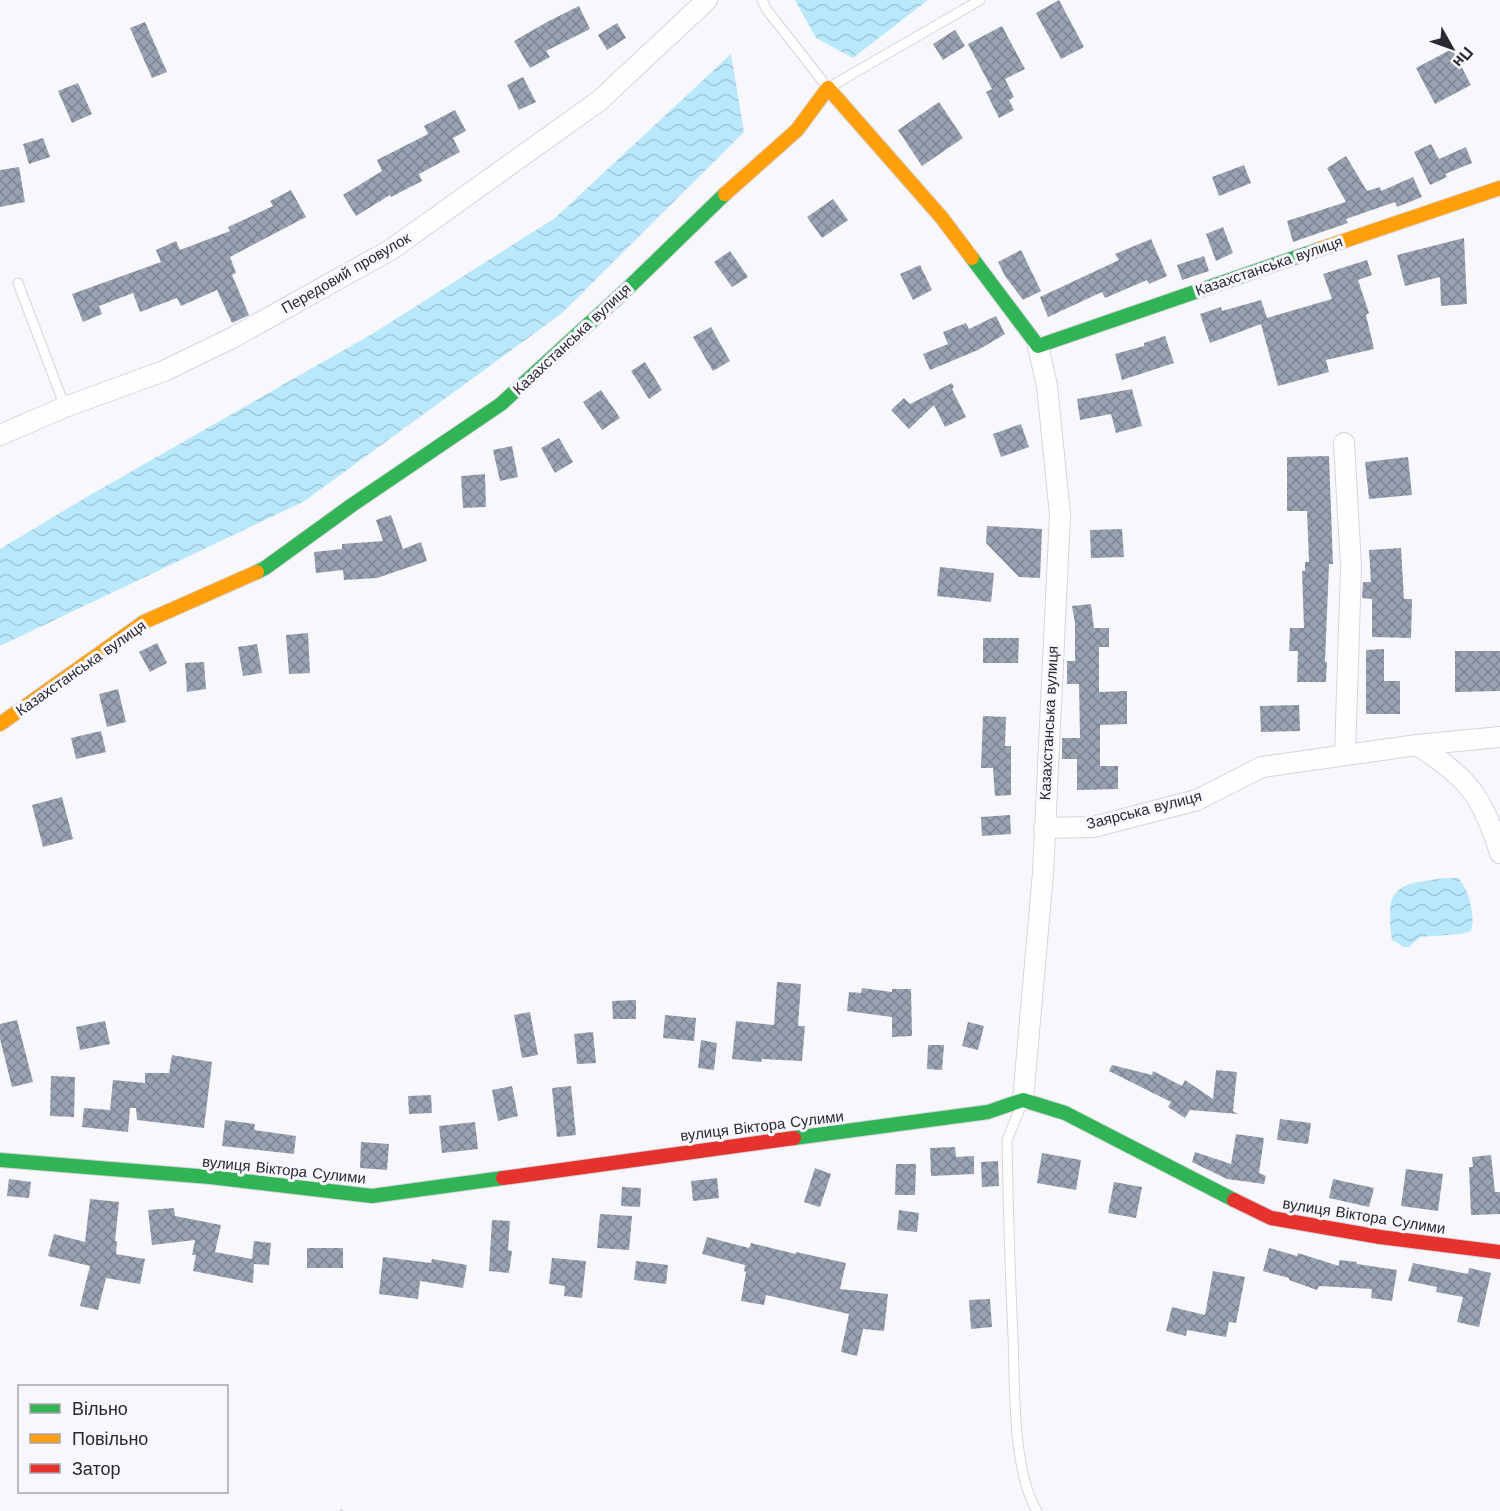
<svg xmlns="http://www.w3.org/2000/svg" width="1500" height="1511" viewBox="0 0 1500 1511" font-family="'Work Sans',sans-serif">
	<defs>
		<pattern id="water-waves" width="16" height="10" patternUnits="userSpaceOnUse" patternTransform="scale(1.5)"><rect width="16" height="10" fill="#bae8fb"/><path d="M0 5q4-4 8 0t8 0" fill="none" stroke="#a0c7d8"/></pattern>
		<pattern id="building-cross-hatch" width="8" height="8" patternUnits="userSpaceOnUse" patternTransform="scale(1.5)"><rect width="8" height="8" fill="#99a2b2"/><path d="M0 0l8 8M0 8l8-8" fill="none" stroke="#7d8491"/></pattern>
	</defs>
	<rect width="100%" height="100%" fill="#f8f8fc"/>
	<!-- water -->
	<g fill="url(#water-waves)">
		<polygon points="795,0 928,0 853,58 816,38"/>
		<polygon points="731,54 744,132 561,314 303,502 0,646 0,549 90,495 372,334 555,218"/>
		<path d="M1443,878H1458C1469,888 1476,918 1471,931L1461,934L1420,937L1409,947H1404L1392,940C1390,930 1390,922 1390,912C1390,880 1419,883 1443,878Z"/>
	</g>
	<!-- building -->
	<g fill="url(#building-cross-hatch)">
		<polygon points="1059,0 1084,47 1061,59 1036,13"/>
		<polygon points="579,6 590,29 546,51 550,57 530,68 514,41 547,22"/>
		<polygon points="145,22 167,72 152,78 130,28"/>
		<polygon points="617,23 626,38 607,50 598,35"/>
		<polygon points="1002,26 1025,69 1005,79 1014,97 1009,100 1014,110 999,118 986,92 992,89 968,44"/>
		<polygon points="955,30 965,46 943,60 933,44"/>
		<polygon points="1452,49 1471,85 1435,104 1416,68"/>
		<polygon points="523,77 536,102 519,110 507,85"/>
		<polygon points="78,83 92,114 72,123 58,91"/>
		<polygon points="939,102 963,138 922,166 898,130"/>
		<polygon points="455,110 466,131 453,138 460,152 419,174 422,181 391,197 390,195 356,216 343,195 382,171 377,160 428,134 424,126"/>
		<polygon points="43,138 50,157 29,164 23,144"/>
		<polygon points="1431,144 1439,159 1466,147 1472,163 1445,174 1447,177 1430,185 1414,152"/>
		<polygon points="1346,156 1367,191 1380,187 1381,191 1413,177 1422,197 1397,207 1395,202 1346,219 1348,223 1293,242 1287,221 1346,202 1327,168"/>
		<polygon points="1244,165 1251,183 1219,196 1212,177"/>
		<polygon points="19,167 25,202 0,207 0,170"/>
		<polygon points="291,190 306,217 230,257 236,273 232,275 249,315 232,323 217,290 181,306 177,298 140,312 133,293 99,306 102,314 83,322 72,294 161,262 156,250 176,241 180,250 230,231 228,227 273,206 270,201"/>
		<polygon points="833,199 848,220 822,238 807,217"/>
		<polygon points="1223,227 1233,253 1216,261 1206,234"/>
		<polygon points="1464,238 1467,304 1441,306 1440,277 1405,286 1397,255"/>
		<polygon points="1151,239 1167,276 1149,284 1147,280 1105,298 1102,292 1048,317 1040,297 1119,260 1115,254"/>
		<polygon points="1021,250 1041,291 1023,300 1005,276 998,262"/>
		<polygon points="730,251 748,277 732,287 714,262"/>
		<polygon points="1204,256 1209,271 1182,280 1177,265"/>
		<polygon points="1367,260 1372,275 1358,280 1369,313 1366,315 1374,349 1326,360 1329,372 1278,386 1261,324 1210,343 1200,314 1221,307 1222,311 1261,300 1267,318 1332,299 1323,274"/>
		<polygon points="920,265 932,290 913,300 900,274"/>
		<polygon points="996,316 1005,334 978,350 930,370 923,354 948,344 943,332 966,323 969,329"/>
		<polygon points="711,327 730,361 713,371 693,337"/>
		<polygon points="1165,336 1174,363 1122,380 1115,354 1144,346 1144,343"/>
		<polygon points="645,362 662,390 649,399 631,371"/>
		<polygon points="952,383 954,387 952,389 966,417 945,427 934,405 909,429 891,410 904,398 910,404"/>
		<polygon points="1132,389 1142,426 1116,433 1111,414 1080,420 1077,399"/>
		<polygon points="601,390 620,418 602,430 583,402"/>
		<polygon points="1021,424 1029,447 1001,457 993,434"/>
		<polygon points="559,438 573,462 555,473 541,448"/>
		<polygon points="512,446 518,477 500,481 493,450"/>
		<polygon points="1329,456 1333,564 1329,564 1325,662 1327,662 1326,682 1297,682 1298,651 1289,651 1290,628 1304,628 1302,571 1305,571 1305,562 1309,562 1307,511 1287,511 1287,457"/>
		<polygon points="1408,457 1412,495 1369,499 1365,462"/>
		<polygon points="485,474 486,507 463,508 461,476"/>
		<polygon points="391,515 403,549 421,542 427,561 377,578 344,580 343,570 316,573 314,552 342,549 342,544 383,541 376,520"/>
		<polygon points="987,526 1042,529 1040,578 1019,577 986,543"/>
		<polygon points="1122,529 1124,557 1091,558 1090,530"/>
		<polygon points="1401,548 1404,599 1412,599 1411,638 1372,637 1372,599 1362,598 1363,582 1371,582 1369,550"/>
		<polygon points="940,567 994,573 991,602 937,596"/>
		<polygon points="1091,604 1094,628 1109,628 1109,647 1099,647 1099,692 1127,691 1127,724 1100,725 1100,766 1118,766 1118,789 1077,790 1077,759 1062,759 1062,738 1080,738 1079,684 1067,684 1067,661 1075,661 1075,623 1072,606"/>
		<polygon points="308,633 310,673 289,674 286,635"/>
		<polygon points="983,638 1019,638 1018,663 983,663"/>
		<polygon points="157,643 167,663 150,672 139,652"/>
		<polygon points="257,644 262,673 243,676 238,647"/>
		<polygon points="1384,649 1384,681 1400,681 1400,714 1366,714 1366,650"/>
		<polygon points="1455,651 1500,651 1500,691 1455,692"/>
		<polygon points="204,662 206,689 187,692 185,663"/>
		<polygon points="118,689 126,722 107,727 99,694"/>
		<polygon points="1299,705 1300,731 1261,732 1260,706"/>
		<polygon points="983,716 1006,717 1005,746 1011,746 1011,795 995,796 993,768 981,768"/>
		<polygon points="101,731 106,752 76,759 71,738"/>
		<polygon points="62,797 73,839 43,847 32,805"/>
		<polygon points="1010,815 1011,834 982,836 981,817"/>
		<polygon points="777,982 801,984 798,1026 805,1026 802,1061 762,1059 761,1062 732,1059 736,1021 774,1025"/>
		<polygon points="862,988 892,992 892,989 911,989 912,1036 892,1037 892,1017 847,1011 849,992 861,993"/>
		<polygon points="636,1000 636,1019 613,1019 612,1001"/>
		<polygon points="530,1012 538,1055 522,1058 514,1015"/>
		<polygon points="665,1015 696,1018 694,1041 663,1038"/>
		<polygon points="17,1020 33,1082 12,1087 0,1039 0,1024"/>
		<polygon points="105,1021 110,1044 80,1050 76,1027"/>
		<polygon points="968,1022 984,1026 978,1050 962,1046"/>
		<polygon points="593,1032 596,1063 577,1064 574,1034"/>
		<polygon points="701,1040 717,1043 714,1070 698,1068"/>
		<polygon points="928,1045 944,1045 942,1070 927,1069"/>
		<polygon points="172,1055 212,1062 204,1128 137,1120 136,1108 130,1108 128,1132 82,1127 84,1108 110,1110 113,1080 145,1083 145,1073 169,1073"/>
		<polygon points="1112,1065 1152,1075 1153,1071 1182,1086 1185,1080 1213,1099 1216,1070 1237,1072 1233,1111 1238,1114 1190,1110 1185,1118 1168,1107 1171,1102 1109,1071"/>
		<polygon points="51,1076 75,1077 74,1117 50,1116"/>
		<polygon points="512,1086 518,1116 498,1121 492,1090"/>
		<polygon points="571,1086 576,1135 557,1137 552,1088"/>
		<polygon points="431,1095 432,1113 409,1114 408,1096"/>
		<polygon points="1280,1119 1311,1123 1308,1144 1277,1140"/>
		<polygon points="225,1120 255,1124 254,1130 296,1136 294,1154 222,1146"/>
		<polygon points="475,1122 478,1149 442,1153 439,1126"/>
		<polygon points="1236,1134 1264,1138 1259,1173 1266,1176 1264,1184 1227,1179 1192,1162 1195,1152 1231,1164"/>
		<polygon points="361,1142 389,1144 387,1170 360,1168"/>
		<polygon points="955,1147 956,1157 974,1156 974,1174 931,1176 930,1148"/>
		<polygon points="1042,1153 1081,1160 1076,1190 1037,1183"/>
		<polygon points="1491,1155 1495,1192 1500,1192 1500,1214 1471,1215 1469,1167 1473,1167 1472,1157"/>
		<polygon points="998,1161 999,1186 982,1187 981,1162"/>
		<polygon points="896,1164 916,1164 915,1195 895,1195"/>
		<polygon points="815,1168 831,1174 820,1207 804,1202"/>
		<polygon points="1406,1169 1443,1174 1438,1211 1401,1206"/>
		<polygon points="717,1178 719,1198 693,1201 691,1181"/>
		<polygon points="9,1179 31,1182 29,1198 7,1196"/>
		<polygon points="1333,1179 1374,1188 1369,1207 1329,1198"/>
		<polygon points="1114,1182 1142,1187 1136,1218 1108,1213"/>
		<polygon points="622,1187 641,1188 640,1207 621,1206"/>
		<polygon points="90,1199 119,1202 115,1241 117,1241 116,1254 145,1259 140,1284 106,1278 98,1310 80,1306 90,1266 48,1256 54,1234 85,1242"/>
		<polygon points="174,1208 175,1216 221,1225 215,1252 252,1259 254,1241 271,1243 269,1265 254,1264 253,1283 193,1271 196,1255 192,1255 195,1240 152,1245 148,1210"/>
		<polygon points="899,1210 919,1213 917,1232 897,1230"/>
		<polygon points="600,1214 632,1216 629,1250 597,1248"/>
		<polygon points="492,1220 510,1221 508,1250 512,1251 509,1273 489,1271"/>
		<polygon points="707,1237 749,1248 751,1243 796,1254 796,1252 846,1263 840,1289 888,1294 884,1331 863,1329 857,1356 841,1352 849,1314 766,1295 764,1305 741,1301 746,1272 744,1271 745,1265 702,1254"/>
		<rect x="307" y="1248" width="36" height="20"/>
		<polygon points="1269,1248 1297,1256 1298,1253 1339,1266 1339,1260 1357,1262 1357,1264 1397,1270 1392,1301 1371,1298 1372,1289 1319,1286 1317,1290 1289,1280 1289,1278 1263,1271"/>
		<polygon points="383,1257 431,1263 432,1259 467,1265 463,1288 420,1281 418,1299 379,1294"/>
		<polygon points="552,1258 586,1261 582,1298 564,1296 565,1286 549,1284"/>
		<polygon points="636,1261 668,1265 666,1284 634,1280"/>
		<polygon points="1413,1263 1468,1274 1469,1268 1491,1273 1479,1327 1457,1322 1463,1297 1436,1292 1437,1287 1408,1281"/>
		<polygon points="1213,1271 1245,1277 1236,1323 1229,1322 1226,1337 1187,1330 1186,1336 1166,1331 1172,1307 1205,1315"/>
		<polygon points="990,1299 992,1327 971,1329 969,1300"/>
	</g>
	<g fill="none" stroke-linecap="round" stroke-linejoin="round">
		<!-- lane casing -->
		<g stroke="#d5d4dc" stroke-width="11">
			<g id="lane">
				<polyline points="762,0 767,10 828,88 980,0"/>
				<polyline points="18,283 65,407"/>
				<path d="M1021,1106L1007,1140C1008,1205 1010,1271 1013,1336C1015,1385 1012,1470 1037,1511"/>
			</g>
		</g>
		<!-- street casing -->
		<g stroke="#d5d4dc" stroke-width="22">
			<g id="street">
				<polyline points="0,435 65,407 164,371 234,337 392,249 599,101 707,0"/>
				<polyline points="1344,443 1351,567 1345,755"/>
				<path d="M1417,745C1468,778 1482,795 1500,853"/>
				<polyline points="1044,828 1093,827 1197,800 1262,767 1417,745 1500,737"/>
				<polyline points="1023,1100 1043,873 1060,514 1047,386 1038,346"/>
			</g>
		</g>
		<!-- fast casing -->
		<g stroke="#d5d4dc" stroke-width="16">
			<g id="fast">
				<polyline points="972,258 1038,346 1320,249"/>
				<polyline points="257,572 265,568 352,505 501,404 625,291 725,194"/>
				<polyline points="794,1138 988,1112 1023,1100 1065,1113 1234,1200"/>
				<polyline points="0,1160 210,1177 372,1196 503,1178"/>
			</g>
		</g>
		<!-- slow casing -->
		<g stroke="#d5d4dc" stroke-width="16">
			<g id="slow">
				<polyline points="725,194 797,130 828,88 942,218 972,258"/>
				<polyline points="1320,249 1500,188"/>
				<polyline points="0,724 144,622 257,572"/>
			</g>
		</g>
		<!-- jam casing -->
		<g stroke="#d5d4dc" stroke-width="16">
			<g id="jam">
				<polyline points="503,1178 794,1138"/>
				<polyline points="1234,1200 1271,1218 1380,1237 1500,1252"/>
			</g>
		</g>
		<!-- path -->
		<polyline stroke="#d9d9da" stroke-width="4" stroke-dasharray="4.5 3" stroke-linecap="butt" points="340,1511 343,1511"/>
		<!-- lane -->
		<use href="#lane" stroke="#fefeff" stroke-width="9"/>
		<!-- street -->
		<use href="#street" stroke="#fefeff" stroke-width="20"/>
		<!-- fast -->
		<use href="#fast" stroke="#30b455" stroke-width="14"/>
		<!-- slow -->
		<use href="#slow" stroke="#ff9f0a" stroke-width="14"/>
		<!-- jam -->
		<use href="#jam" stroke="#e5322d" stroke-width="14"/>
	</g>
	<g text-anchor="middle" stroke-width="6" stroke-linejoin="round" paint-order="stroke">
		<!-- street labels -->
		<g font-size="15" fill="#2a2833" stroke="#f7f7fd">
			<text transform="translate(1269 266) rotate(-19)" y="5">Казахстанська вулиця</text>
			<text transform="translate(346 273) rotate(-30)" y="5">Передовий провулок</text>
			<text transform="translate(572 339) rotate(-43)" y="5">Казахстанська вулиця</text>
			<text transform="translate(81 668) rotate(-35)" y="5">Казахстанська вулиця</text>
			<text transform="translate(1049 723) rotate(-87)" y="5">Казахстанська вулиця</text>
			<text transform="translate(1144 810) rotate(-14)" y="5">Заярська вулиця</text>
			<text transform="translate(762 1126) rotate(-7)" y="5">вулиця Віктора Сулими</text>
			<text transform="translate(284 1170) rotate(6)" y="5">вулиця Віктора Сулими</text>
			<text transform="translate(1364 1216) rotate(9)" y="5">вулиця Віктора Сулими</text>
		</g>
	</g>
	<!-- legend -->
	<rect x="18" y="1385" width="210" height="108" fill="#f7f7fd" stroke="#a5a4ac" stroke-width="1.5"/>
	<rect x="30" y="1404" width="30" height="9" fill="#30b455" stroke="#a5a4ac" stroke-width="1.5"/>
	<text x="72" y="1415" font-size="18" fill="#2a2833">Вільно</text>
	<rect x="30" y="1434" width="30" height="9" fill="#ff9f0a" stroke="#a5a4ac" stroke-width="1.5"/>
	<text x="72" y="1445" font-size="18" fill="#2a2833">Повільно</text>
	<rect x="30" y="1464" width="30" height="9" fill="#e5322d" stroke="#a5a4ac" stroke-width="1.5"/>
	<text x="72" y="1475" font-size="18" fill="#2a2833">Затор</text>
	<!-- north arrow -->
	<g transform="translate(1452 48) rotate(130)" stroke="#f7f7fd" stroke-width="4.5" paint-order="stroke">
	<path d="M0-4.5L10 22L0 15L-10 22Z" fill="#2a2833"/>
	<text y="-9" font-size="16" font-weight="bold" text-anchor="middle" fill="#2a2833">Пн</text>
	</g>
</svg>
